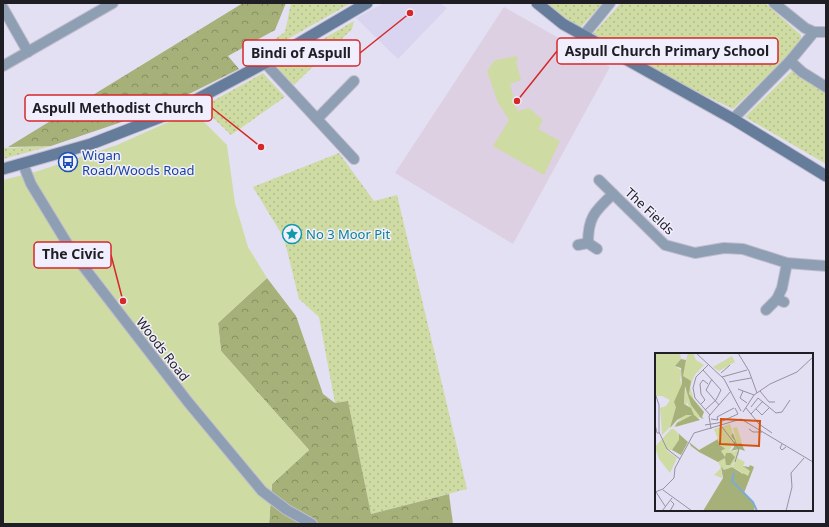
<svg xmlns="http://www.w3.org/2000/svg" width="829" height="527" viewBox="0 0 829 527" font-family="'Noto Sans',sans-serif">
<defs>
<pattern id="grass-dots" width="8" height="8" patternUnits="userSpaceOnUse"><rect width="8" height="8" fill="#cedba3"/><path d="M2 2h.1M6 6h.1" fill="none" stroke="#b1bc8c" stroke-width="1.8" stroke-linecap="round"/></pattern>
<pattern id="forest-crowns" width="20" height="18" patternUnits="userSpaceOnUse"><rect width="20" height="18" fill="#a5b178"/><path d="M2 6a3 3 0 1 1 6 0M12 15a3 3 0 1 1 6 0" fill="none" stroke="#868f62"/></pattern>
</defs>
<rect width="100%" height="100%" fill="#e4e0f3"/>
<!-- built -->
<polygon fill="#d9d4ef" points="384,3 440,3 447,8 398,59 356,18"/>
<!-- education -->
<polygon fill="#ddd0e3" points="504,7 610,67 513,244 395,173"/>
<!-- grass -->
<g fill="url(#grass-dots)">
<polygon points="291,3 351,3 251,60 249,57 285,32"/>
<polygon points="547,3 603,3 579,29"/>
<polygon points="621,3 765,3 801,35 801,44 733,109 623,56 590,37"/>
<polygon points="354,21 352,29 294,85 275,67"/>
<polygon points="793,70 826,91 826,164 745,117"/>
<polygon points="263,73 285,97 231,135 202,107"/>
<polygon points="51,146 3,159 3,148"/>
<polygon points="339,153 374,201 397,195 467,489 371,514 348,401 335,403 319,317 299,299 284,238 253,187"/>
</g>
<!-- forest -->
<g fill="url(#forest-crowns)">
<polygon points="243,3 286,3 275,30 228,56 239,69 157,110 51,146 8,147"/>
<polygon points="267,278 296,316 323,394 335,403 348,401 371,514 449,494 453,524 269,524 272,484 309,450 221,351 218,323"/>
</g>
<!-- park -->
<g fill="#cedba3">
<polygon points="517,56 518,60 516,61 521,80 510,84 517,111 529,108 543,120 538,129 560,141 544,175 493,146 509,120 498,103 487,71 495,60"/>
<polygon points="193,111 227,145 235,203 248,247 267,278 218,323 221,351 309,450 272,484 269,524 3,524 3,180 35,172 117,145"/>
</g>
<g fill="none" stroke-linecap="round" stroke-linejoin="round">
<defs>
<g id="minor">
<polyline points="774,3 805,28 814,32 790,61 802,72 826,87"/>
<polyline points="3,8 28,52"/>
<polyline points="814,32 826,32"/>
<polyline points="583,36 610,3"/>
<polyline points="265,63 354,159"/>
<polyline points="3,66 113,3"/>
<polyline points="317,119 354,81"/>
<polyline points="733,119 790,61"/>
<polyline points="23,164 31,184 73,253 188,402 262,491 287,510 312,524"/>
<polyline points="599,180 665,245 695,253 724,248 743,249 787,263 826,266"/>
<path d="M588,243C588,217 595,211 613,194"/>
<polyline points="578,245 588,243 597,249"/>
<polyline points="777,299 782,288 787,263"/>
<polyline points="766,310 777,299 784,302"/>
</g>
<g id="secondary">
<polyline points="537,3 563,24 733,119 826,176"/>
<polyline points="3,169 91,144 171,113 265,63 367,3"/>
</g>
</defs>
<!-- minor casing -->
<use href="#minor" stroke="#c1bdce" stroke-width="12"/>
<!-- secondary casing -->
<use href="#secondary" stroke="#c1bdce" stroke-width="13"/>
<!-- minor -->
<use href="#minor" stroke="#8e9fb3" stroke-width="10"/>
<!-- secondary -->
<use href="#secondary" stroke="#657d9b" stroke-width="11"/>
</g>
<!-- icons -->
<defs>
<symbol id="bus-ring" viewBox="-11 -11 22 22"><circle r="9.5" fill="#f1eefd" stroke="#1a4fb4" stroke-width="1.5"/><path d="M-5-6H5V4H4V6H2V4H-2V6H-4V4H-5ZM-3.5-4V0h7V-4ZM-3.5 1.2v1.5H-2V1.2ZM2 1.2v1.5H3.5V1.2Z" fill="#1a4fb4"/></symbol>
<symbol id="sight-ring" viewBox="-11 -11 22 22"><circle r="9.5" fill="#f1eefd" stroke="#0f9aa8" stroke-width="1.5"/><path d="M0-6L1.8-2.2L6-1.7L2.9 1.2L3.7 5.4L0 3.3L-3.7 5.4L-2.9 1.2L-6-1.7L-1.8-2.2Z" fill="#0f9aa8"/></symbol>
</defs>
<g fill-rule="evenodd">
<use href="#bus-ring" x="57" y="151" width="22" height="22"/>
<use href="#sight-ring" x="281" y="223" width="22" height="22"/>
</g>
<g text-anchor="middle" stroke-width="3" stroke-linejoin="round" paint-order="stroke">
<!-- transit labels -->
<g font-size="13" fill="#164399" stroke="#f1eefd" text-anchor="start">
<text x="82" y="160">Wigan<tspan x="82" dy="15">Road/Woods Road</tspan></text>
</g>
<!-- street labels -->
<g font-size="13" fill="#201e25" stroke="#f1eefd">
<text transform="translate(650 211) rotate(43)" y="5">The Fields</text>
<text transform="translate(163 349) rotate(52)" y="5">Woods Road</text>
</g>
<!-- culture labels -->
<g font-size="13" fill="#0d838f" stroke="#f1eefd" text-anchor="start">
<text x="306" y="239">No 3 Moor Pit</text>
</g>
</g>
<!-- overview -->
<g transform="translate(655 353)">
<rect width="158" height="158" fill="#e4e0f3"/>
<path d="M0,0H25L26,6L20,13L27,18L25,27L27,31L16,73L7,82L5,55L11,53L15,47L7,43H2L0,39ZM33,0H38L41,7L49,12L43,18L44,20L42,19L39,23L35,34L39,47L49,59L38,48L34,41L35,29L27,23ZM31,33L35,50L46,65L35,63L17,75L35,55L32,49L31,53L29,51ZM82,74L87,90L82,91L78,75ZM16,76H19L24,81L25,87L17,97H11L22,105L15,120L4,106L0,94ZM71,95L78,99L84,96V101L76,114L69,117L66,113L67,125L59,122L66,115L63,109L70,105L66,98Z" fill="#cedba3"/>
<path d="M26,6L31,7L28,23L36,28L34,41L49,59L47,64L49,66L46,65L36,52L30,33L29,51L36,55L39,62L45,67L20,74L22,70L37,62H31L22,67L15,75L21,54L19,49L27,31L26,15L20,13ZM78,80L82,91L86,90L90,98L84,96L76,98L79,94L76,82ZM24,81L33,89L26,102L17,97L24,87ZM63,86L65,92L71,95L66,98L70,104L71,100H76L80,104L75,112H71L70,105L63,109L44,99L36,93L34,89L44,97ZM95,112L99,114L89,140L100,152L99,158H48L68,125L66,113L69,117L77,114L88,121V113L94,114Z" fill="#a5b178"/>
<path d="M77,3L80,9L64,18L58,14ZM75,71L78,80L76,83L80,88L74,98L65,92L59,76ZM82,105L90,109L88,113L95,118L93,123L77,114Z" fill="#cedba3"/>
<path fill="none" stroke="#7dabd6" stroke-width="2" d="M79,120L77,128L98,149L102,158"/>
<path fill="none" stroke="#9692a1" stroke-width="1" d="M41,0L69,26L86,58M83,0L94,18L102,40M53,12L41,24L38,35L40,45L55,62M48,17L66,37L61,47L50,57M66,20L75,12M67,24L92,17M57,26L51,37L64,52M74,29L96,25M83,36L99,42M88,38L85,45L92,50M105,38L114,49H120M0,40L4,52V79M46,51L50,47L46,41L45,31L48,27L53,31M96,54L103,45L121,60M91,55L104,71L117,80M101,56L107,62L114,55M88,59L99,42L115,31L142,19L158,4M121,60L127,59L135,47M96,61L108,48M56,66L63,67L62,64L79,55M0,71L2,80H5M50,72L63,70L83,61L80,55M67,74L84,96L80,109M56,76L54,63L76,38M94,76L98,79H107M4,79L12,96L25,106M127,91L125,95L127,97L131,94M8,137L37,158M0,139L8,136L19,125L20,115L39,80L86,66L158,109M1,139L10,153M7,158L17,145M15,158L19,151L16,148M131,158L137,134L136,120L149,105"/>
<path fill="#d4530e" fill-opacity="0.15" stroke="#d4530e" stroke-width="2" d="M66,66L105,68L104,93L65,91Z"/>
<rect width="158" height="158" fill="none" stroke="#201e25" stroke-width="2"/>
</g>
<!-- callouts -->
<path fill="none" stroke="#d62828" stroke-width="1.5" d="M517 101L557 51M410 13L360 53M261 147L212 108M123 301L111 255"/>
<g fill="#d62828" stroke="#f1eefd" stroke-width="1.5">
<circle cx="517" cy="101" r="4"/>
<circle cx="410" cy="13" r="4"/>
<circle cx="261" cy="147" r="4"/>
<circle cx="123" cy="301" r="4"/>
</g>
<g fill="#f1eefd" stroke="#d62828" stroke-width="1.5">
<rect x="557" y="38" width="221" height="26" rx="4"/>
<rect x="243" y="40" width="117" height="26" rx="4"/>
<rect x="25" y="95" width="187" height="26" rx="4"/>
<rect x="34" y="242" width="77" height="26" rx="4"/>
</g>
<g font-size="14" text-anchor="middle" font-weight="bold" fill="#201e25">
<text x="667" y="56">Aspull Church Primary School</text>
<text x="301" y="58">Bindi of Aspull</text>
<text x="118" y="113">Aspull Methodist Church</text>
<text x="73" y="259">The Civic</text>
</g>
<!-- border -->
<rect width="829" height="527" fill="none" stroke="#201e25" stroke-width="8"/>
</svg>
